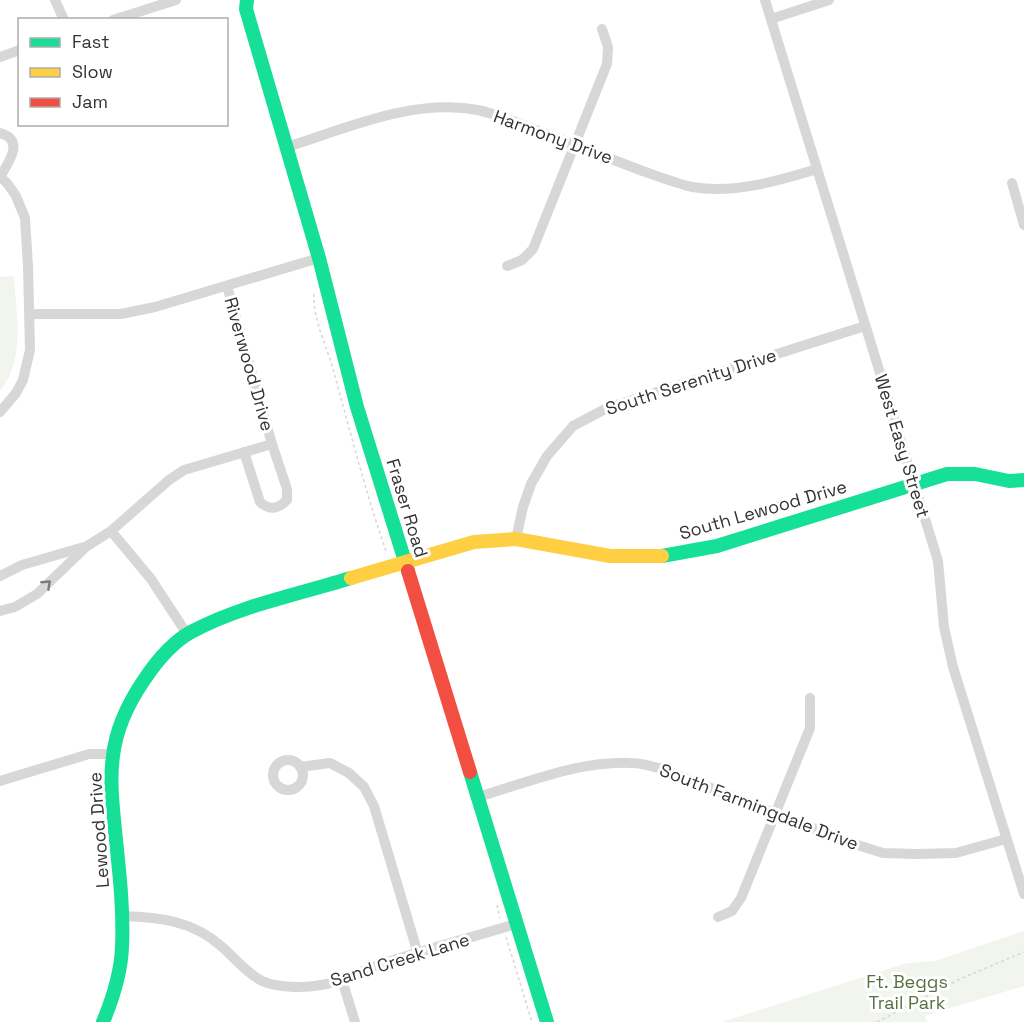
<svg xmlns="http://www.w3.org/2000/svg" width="1024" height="1022" viewBox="0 0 1024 1022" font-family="'Space Grotesk',sans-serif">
<rect width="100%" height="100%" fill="#fff"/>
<!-- green -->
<g fill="#f1f5ed">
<path d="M14,276C16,315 26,359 0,391V277Z"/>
<polygon points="1024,931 1024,986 927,1015 925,1016 927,1022 722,1022 907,963 935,961"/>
</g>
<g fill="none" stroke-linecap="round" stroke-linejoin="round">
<!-- path -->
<g stroke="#d6d6d6" stroke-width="1.5" stroke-dasharray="3 3" stroke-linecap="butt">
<path d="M314,294C313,320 326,344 333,369C350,431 366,494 387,554"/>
<polyline points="497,905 500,918"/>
<polyline points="506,937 532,1022"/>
<polyline points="877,1022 960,979 1024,952"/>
</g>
<!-- street -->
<g stroke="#d7d7d7" stroke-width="10">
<polyline points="55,0 64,20"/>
<polyline points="765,0 938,561 944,627 953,667 1024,894"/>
<polyline points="771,19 829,0"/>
<polyline points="113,20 176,0"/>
<polyline points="0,57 20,50"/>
<path d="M0,133C25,140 9,162 0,177"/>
<path d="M287,147C347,128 413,98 478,110C501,115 524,126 546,134C578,146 609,158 640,170C657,176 675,183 692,187C735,194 777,181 817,169"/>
<polyline points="0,177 7,183 16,196 25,218 28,266 30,350 23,380 16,393 0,412"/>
<polyline points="1012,183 1024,225"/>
<polyline points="507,266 522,260 533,249 607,64 608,47 602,29"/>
<polyline points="30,314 121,314 155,307 319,258"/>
<path d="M244,452L260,502C270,511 278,509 287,500V489L272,444"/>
<polyline points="111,531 151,579 187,634"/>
<polyline points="516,539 523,507 531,484 547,456 573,426 607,408 865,326"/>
<polyline points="0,576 22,565 84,547"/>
<polyline points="0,611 15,607 37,594 87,546 111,531 169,480 184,470 272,444 227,286"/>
<circle cx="288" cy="775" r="15"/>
<polyline points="300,767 330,763 349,773 364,787 374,806 418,954"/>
<polyline points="0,781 89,754 113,754"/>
<path d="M478,797C528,782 578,761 631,763C641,763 652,766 662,769L851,843L883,853L916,854L956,853L1006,839"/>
<path d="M123,916C159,917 193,921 221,946C235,958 245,972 262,981C278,988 303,988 321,985C341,982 358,972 376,966C422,950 470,938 516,924"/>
<polyline points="718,917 732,911 741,898 810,728 810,698"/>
<polyline points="342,980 355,1022"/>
</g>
<!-- fast -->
<g stroke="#16e098" stroke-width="14">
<polyline points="247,0 246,9 319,258 357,407 408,571"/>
<polyline points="662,556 717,546 947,474 975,474 1009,481 1024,480"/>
<polyline points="470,772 547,1022"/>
<path d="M103,1022C113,998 121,974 122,947C124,905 118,862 114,820C112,799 110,777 113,756C116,729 129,702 144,680C156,662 171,643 191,632C239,606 299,594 351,578"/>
</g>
<!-- slow -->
<polyline stroke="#ffcf43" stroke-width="14" points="351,578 474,542 516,539 610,556 662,556"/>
<!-- jam -->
<polyline stroke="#f24e42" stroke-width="14" points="408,571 470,772"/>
</g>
<!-- one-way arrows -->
<defs><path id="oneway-chevron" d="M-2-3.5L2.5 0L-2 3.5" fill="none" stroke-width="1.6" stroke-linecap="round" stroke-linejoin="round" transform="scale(1.5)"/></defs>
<use stroke="#7d7d7d" href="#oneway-chevron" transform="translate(47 584) rotate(-43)"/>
<g text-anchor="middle" stroke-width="6" stroke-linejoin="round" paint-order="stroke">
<!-- street labels -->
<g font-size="18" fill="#333" stroke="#fff">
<text transform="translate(553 137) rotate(20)" y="6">Harmony Drive</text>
<text transform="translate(249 364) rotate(74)" y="6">Riverwood Drive</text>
<text transform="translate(691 382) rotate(-18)" y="6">South Serenity Drive</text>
<text transform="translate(902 446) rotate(73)" y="6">West Easy Street</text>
<text transform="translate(407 508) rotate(73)" y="6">Fraser Road</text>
<text transform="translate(763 510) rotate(-16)" y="6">South Lewood Drive</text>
<text transform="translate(759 807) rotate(21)" y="6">South Farmingdale Drive</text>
<text transform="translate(99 830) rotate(-94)" y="6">Lewood Drive</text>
<text transform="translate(400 960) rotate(-17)" y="6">Sand Creek Lane</text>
</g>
<!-- park labels -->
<g font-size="18" fill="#56703f" stroke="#fff">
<text x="907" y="988">Ft. Beggs<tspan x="907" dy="21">Trail Park</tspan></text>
</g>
</g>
<!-- legend -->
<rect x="18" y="18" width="210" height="108" fill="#ffffff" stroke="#adadad" stroke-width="1.5"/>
<rect x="30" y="38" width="30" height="9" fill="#16e098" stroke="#adadad" stroke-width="1.5"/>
<text x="72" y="48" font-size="18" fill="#333333">Fast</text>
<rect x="30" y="68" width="30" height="9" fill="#ffcf43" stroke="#adadad" stroke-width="1.5"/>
<text x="72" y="78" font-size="18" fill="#333333">Slow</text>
<rect x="30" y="98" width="30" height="9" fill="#f24e42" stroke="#adadad" stroke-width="1.5"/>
<text x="72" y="108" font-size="18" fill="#333333">Jam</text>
</svg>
